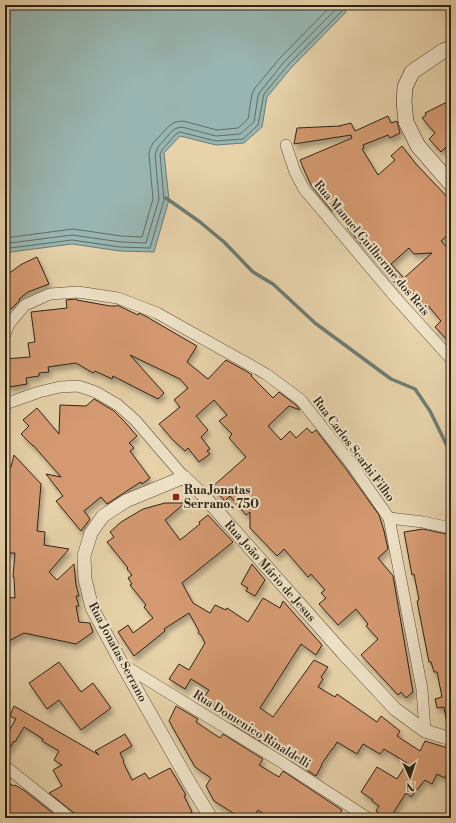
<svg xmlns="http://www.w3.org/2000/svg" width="456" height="823" viewBox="0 0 456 823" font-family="'Libre Bodoni',serif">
<defs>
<filter id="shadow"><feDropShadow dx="2.5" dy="4.5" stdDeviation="2" flood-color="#0004"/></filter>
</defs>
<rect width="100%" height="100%" fill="#e7d2aa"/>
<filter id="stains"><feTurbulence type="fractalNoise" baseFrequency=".005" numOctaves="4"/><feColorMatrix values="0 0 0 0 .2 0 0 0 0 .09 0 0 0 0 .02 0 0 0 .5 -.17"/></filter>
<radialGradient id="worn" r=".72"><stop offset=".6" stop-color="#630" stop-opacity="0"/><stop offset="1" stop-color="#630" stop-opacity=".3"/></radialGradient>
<!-- water -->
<polygon fill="#98b6b1" stroke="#6d7b73" points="5,5 348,5 345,13 291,68 267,97 262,127 244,143 216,145 180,136 164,153 169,200 154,252 120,251 72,244 11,252 5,258"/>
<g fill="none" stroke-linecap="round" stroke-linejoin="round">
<!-- shore -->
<g stroke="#626c64" stroke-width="1">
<polyline points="5,238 73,229 121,236 142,237 153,199 149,154 150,149 153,143 169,126 175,122 183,121 217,130 238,128 248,119 252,94 255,88 280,58 332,5"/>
<polyline points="5,245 10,243 72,235 121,242 146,243 159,199 155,154 158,147 173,130 177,128 182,127 216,136 240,134 254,122 258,96 260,92 284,62 337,8 339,5"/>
<polyline points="5,252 10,248 72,240 120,247 150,248 164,200 160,154 162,150 176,134 180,132 216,141 243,139 258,125 264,94 288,65 342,11 344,5"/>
</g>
<!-- stream -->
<polyline stroke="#6d7b73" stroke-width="3.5" points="166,198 200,222 224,242 253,272 273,284 315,323 391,379 415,389 430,411 451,454"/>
</g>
<!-- building -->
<g fill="#d69a72" stroke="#2c2217" fill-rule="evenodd" filter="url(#shadow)">
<polygon points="451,100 451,142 441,152 429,139 435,133 422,118 426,115 425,113"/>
<path d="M388,116L391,123L397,121L400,133L390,138L388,135L363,145L364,148L362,149L378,175L395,160L391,156L402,146L416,164L451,201V232L441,241L451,252V344L435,327L441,321L426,303L424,305L405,284L401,289L347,228L352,224L337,206L332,211L318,194L311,185L305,172L300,160L352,138L351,135L294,144L297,128L340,126H339L351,123L355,131ZM409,248L414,254L432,253L404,278L391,264Z"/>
<polygon points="37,257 49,284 28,292 19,299 20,300 11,309 5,302 5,276 22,264"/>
<polygon points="77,299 77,300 110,306 116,306 117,305 138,315 139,313 147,317 197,346 187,362 208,379 226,360 246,371 252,375 251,376 273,398 279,392 296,405 300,410 289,406 268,426 281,440 290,431 296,438 307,428 312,433 316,430 346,469 379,515 384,531 388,549 378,558 393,576 413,692 406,698 401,692 398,695 361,655 378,639 366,626 368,624 356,609 338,625 319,604 326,598 321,593 325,590 311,574 308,577 284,549 277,556 250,528 250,512 246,515 230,496 225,501 212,487 246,457 229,438 232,434 219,421 227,415 214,400 196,416 208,430 201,437 210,449 207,451 210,454 199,462 188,448 185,451 173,440 159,424 180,407 174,400 188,388 180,379 130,355 164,393 158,399 113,376 112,379 95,371 93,373 76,363 48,367 49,372 39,373 39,376 26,378 27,384 9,387 5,375 5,373 7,373 5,359 30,357 28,343 35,342 31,312 67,308 66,300"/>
<polygon points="94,399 114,411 125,422 137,436 129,443 134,448 130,451 150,478 142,484 141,482 139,483 107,504 101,497 84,511 90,519 81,531 56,501 63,496 46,474 61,477 33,445 33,446 21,434 29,426 23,420 37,408 59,434 60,405 86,406"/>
<polygon points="14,455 41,484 37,531 45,532 44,545 69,549 49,572 57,580 74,564 76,585 79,596 76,596 79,606 76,606 79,622 90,623 93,632 76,644 24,633 5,643 5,597 15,598 14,577 13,577 15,553 5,553 5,484 9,467 11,467"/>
<polygon points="165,503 185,503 165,520 180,540 200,524 199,522 208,515 233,542 182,583 193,603 210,613 215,605 226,610 227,608 248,622 263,598 280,608 283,601 322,645 316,655 301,644 260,708 273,717 314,660 328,667 321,677 323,679 318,687 335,697 337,694 377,722 381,716 400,731 397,736 420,751 425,741 451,749 451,762 445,778 437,774 432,784 425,780 411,797 406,793 390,818 385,818 376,811 379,806 372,801 373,800 361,792 377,767 397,779 407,763 384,749 380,754 363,744 357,754 337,742 333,749 332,749 321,765 322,765 316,776 290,759 291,758 270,746 270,747 231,723 233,718 203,699 209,690 191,679 185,689 169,679 179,664 189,670 205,643 201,635 198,633 199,631 189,613 164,629 165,631 134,656 118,632 128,625 133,633 153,618 144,607 146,605 130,585 132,584 128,578 132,575 127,569 128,568 107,542 114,537 110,532 121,522 143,509"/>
<polygon points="423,529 451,535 451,719 446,719 444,707 437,708 435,699 442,697 437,672 434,672 431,662 429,662 417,601 419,600 414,574 412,575 404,532"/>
<polygon points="252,564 265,580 255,596 246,591 248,588 241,584"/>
<polygon points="59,662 81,692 93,683 111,708 81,730 59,700 47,709 29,683"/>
<polygon points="14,706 99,755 95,751 125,734 132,746 120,753 124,761 123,762 132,780 145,773 149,779 170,768 186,795 184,796 192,812 181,818 77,818 76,815 74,813 49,793 62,786 53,770 62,765 54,760 59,751 42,741 43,739 24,727 15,742 14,741 5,756 5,737 16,719 10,716"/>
<polygon points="176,706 198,719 196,722 220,738 223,734 263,759 259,765 279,777 283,771 342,810 337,818 270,818 258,810 253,818 241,818 214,801 206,786 211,778 195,767 169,721"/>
<polygon points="5,781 14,786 15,785 25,791 59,818 5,818"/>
</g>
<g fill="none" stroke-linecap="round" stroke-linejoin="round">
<defs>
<g id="minor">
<polyline points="286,145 295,172 304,189 395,297 451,359"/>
<polyline points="5,334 9,324 25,305 50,294 78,292 118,298 157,313 266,374 301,400 352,465 389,518 422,689 425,731"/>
<polyline points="5,404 39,392 60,387 78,386 96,392 118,405 135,420 184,477"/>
<polyline points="389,518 423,522 451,528"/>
<polyline points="122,664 278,760 368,818"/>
<polyline points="5,766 70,818"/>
</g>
<g id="tertiary">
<path id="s1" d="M211,818L189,782L122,664L92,608L85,579L84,556L91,533L103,516L126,501L184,477L202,494L343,653L395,709L425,731L451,739"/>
</g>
<polyline id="secondary" points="451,48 443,51 412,72 405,87 404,102 406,122 418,146 451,184"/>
</defs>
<!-- minor casing -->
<use href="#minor" stroke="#5b4e3c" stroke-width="12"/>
<!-- tertiary casing -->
<use href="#tertiary" stroke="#5b4e3c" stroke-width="14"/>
<!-- secondary casing -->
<use href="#secondary" stroke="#2c2217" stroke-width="16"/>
<!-- minor -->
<use href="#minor" stroke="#efe2c8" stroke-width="11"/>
<!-- tertiary -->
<use href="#tertiary" stroke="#efe2c8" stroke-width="13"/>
<!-- secondary -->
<use href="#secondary" stroke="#efe2c8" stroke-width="15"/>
</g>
<!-- markers -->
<rect fill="#8f2418" stroke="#efe2c8" stroke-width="1.5" x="172" y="493" width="8" height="8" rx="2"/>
<g text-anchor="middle" stroke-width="4" stroke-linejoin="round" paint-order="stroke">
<!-- street labels -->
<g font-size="12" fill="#2c2217" stroke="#efe2c8">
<text transform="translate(372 248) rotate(50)" y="4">Rua Manuel Guilherme dos Reis</text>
<text transform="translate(354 449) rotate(53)" y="4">Rua Carlos Scarbi Filho</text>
<text dy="4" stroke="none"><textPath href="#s1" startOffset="557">Rua João Mário de Jesus</textPath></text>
<text transform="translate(118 652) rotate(62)" y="4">Rua Jonatas Serrano</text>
<text transform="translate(252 729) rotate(32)" y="4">Rua Domenico Rinaldelli</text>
</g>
<!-- poi labels -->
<g font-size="12" font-weight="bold" fill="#2c2217" stroke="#efe2c8" text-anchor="start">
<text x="184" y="494">Rua Jonatas<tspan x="184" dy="14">Serrano, 750</tspan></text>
</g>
</g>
<!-- margin -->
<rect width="456" height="823" fill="none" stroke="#e7d2aa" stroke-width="20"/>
<rect x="6" y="6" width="444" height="811" fill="none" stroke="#2c2217" stroke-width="2"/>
<rect x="10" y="10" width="436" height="803" fill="none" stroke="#2c2217"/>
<!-- north arrow -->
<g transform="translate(410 777) rotate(177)" stroke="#efe2c8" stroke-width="3" paint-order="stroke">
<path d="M0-3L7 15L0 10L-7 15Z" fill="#2c2217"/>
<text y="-6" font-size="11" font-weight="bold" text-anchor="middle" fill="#2c2217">N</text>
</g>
<rect width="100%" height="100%" filter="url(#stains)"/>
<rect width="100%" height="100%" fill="url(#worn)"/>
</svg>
